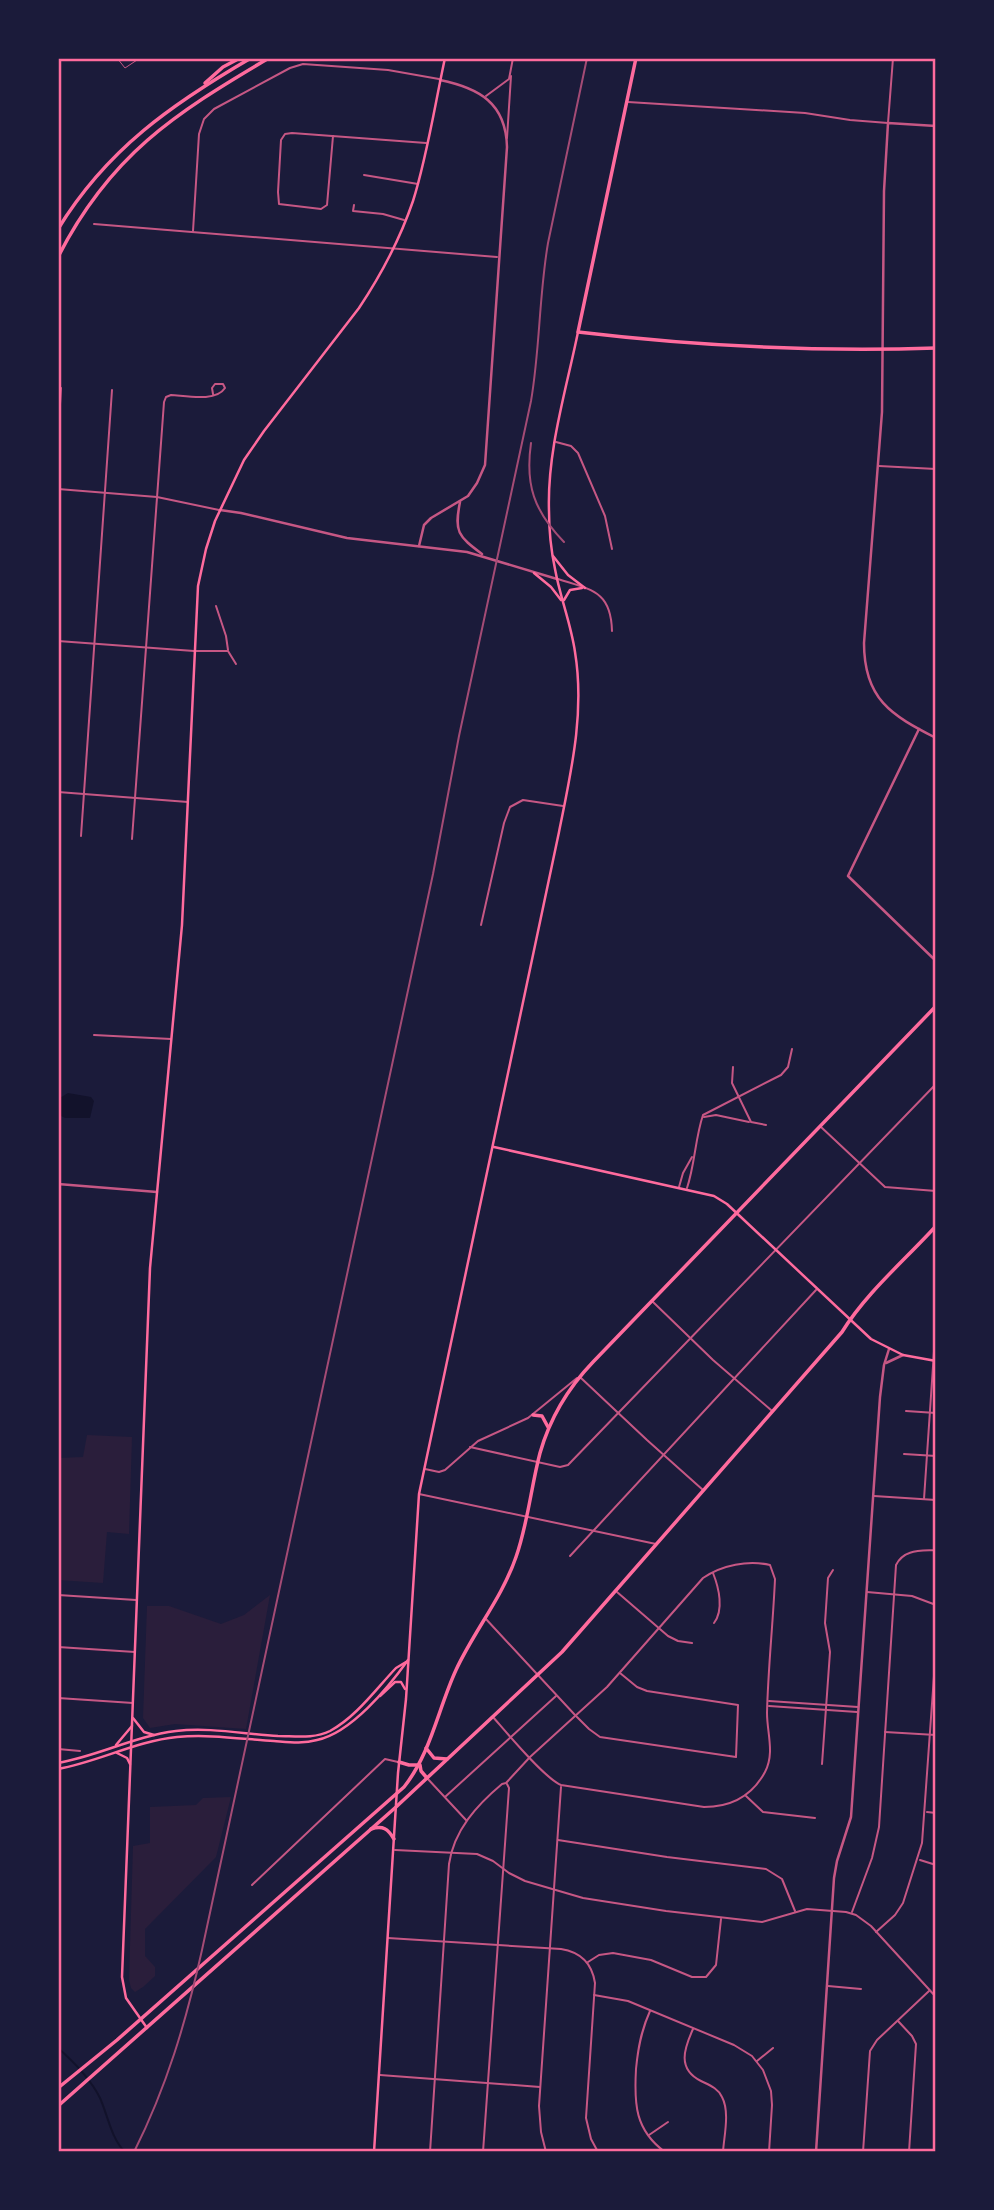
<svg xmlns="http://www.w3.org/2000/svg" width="994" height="2210" viewBox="0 0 994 2210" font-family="Rubik,sans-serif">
<rect width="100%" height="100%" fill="#1b1b3a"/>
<!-- green -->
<g fill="#2a1e3b">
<polygon points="87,1435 132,1437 129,1534 107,1532 103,1583 58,1580 58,1458 83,1457"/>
<polygon points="270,1595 246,1729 175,1724 150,1728 143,1718 147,1606 169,1606 221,1624 244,1615"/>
<polygon points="231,1797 216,1857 145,1929 145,1956 155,1967 155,1976 143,1987 135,1992 131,1988 129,1980 133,1846 150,1843 150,1807 196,1805 203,1798"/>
</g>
<!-- water -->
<polygon fill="#12122b" points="68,1093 91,1097 94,1101 90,1118 65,1118 59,1115 58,1099"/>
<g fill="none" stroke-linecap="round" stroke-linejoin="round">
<!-- stream -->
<path stroke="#12122b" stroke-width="2" d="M58,2048C74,2062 90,2078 100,2098C108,2116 111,2138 125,2152"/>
<!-- service -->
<polyline stroke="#c65784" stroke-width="1" points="117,58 125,68 140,58"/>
<!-- minor -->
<g stroke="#c65784" stroke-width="2">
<polyline points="486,96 509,79 513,58"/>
<polyline points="628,102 805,113 850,120 888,123 893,58"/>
<polyline points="333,136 327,205 321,209 279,204 278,192 281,140 285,134 292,133 426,143"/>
<polyline points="507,138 511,76"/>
<polyline points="364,175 418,184"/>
<polyline points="354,205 353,211 383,214 404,220"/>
<polyline points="94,224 497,257"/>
<polyline points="193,231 199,134 204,119 214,109 290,68 303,64 388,70 439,79"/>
<polyline points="58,437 61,388"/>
<polyline points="556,442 571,446 578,453 605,516 612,549"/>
<polyline points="879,466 936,469"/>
<polyline points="58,489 157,497 219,510"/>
<path d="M558,579C592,590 611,591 612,631"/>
<polyline points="216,606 226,636 228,650"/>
<polyline points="58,641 194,651 228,651 236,664"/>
<polyline points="58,792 188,802"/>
<polyline points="81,836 112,390"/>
<path d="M132,839L164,402L166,397L171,395C187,396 216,402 225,388L223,384H215L212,388L213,394"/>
<polyline points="481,925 504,823 510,807 523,800 563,806"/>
<polyline points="94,1035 171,1039"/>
<polyline points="733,1067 732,1083 751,1122 766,1125"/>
<polyline points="704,1117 716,1115 749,1122"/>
<polyline points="821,1127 885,1187 936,1191"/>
<polyline points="679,1187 683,1173 692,1157"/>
<path d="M687,1188C695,1164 695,1139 703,1115L781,1075L788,1067L792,1049"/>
<polyline points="652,1301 713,1360 771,1410"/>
<polyline points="581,1378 647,1440 703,1490"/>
<polyline points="906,1411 936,1413"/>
<polyline points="470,1447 560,1467 568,1465 936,1084"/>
<polyline points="904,1454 936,1456"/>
<polyline points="425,1469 439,1472 445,1470 478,1441 528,1418 577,1378"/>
<polyline points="419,1494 656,1544"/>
<polyline points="874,1496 936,1500"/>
<polyline points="924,1499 936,1322"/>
<polyline points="570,1556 816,1290"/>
<path d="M713,1573C719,1588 724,1610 714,1623"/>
<polyline points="617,1592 668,1636 678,1641 692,1643"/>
<polyline points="867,1592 912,1596 936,1605"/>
<polyline points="58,1595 136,1600"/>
<polyline points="485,1618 575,1715 589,1729 600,1737 736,1757 738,1705 647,1691 637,1687 620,1673"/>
<polyline points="58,1647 135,1652"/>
<polyline points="58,1698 133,1703"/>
<polyline points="769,1701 858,1707"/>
<polyline points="769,1706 857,1712"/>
<polyline points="885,1732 936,1735"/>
<polyline points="58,1749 80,1751"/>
<polyline points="822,1764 830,1652 825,1623 828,1578 833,1570"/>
<polyline points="427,1778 466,1820"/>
<polyline points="746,1796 763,1812 815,1818"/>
<polyline points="445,1797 556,1696"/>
<polyline points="927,1812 936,1813"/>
<polyline points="558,1840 667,1857 766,1869 782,1879 795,1911"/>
<polyline points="395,1850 477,1854 493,1861 509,1873 525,1881 583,1898 666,1911 762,1922 807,1909 846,1912 856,1915 871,1926 936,1997"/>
<polyline points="920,1860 936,1865"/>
<polyline points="252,1885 385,1759 398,1762"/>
<path d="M852,1912L872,1858L879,1827L896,1565C904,1549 920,1551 936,1550"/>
<polyline points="876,1932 895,1915 903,1903 922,1843 936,1648"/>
<path d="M388,1938L561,1949C580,1952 592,1963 595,1983L586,2118L591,2139L598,2152"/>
<polyline points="588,1962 599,1955 613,1953 651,1960 692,1977 706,1977 716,1965 721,1919"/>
<polyline points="828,1986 861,1989"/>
<polyline points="594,1995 628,2001 734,2045 752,2056 763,2070 771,2091 772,2105 769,2152"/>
<path d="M650,2011C641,2031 638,2048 636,2069C634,2104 635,2130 665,2152"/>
<polyline points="898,2021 912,2036 916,2044 909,2152"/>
<path d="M693,2029C684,2049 677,2069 701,2081C709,2085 718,2088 722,2097C730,2112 724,2136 723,2152"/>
<polyline points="757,2061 773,2048"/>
<polyline points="380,2075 540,2087"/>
<polyline points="649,2135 668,2122"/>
<path d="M430,2152L449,1864C454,1830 477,1805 502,1784L506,1783L530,1757L607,1687L703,1578C722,1565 748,1560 770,1565L775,1579C773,1624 768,1669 767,1713C767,1733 775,1753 765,1772C752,1796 731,1807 704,1807L561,1785C544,1778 507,1733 493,1717"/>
<polyline points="483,2152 509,1788 507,1784"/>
<polyline points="546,2152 541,2132 539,2106 561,1787"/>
<polyline points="863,2152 870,2051 877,2040 929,1991"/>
</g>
<!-- tertiary -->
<g stroke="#c65784" stroke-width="2.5">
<path d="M936,126L888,123L884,191L882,412L864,643C864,699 891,715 936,738"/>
<path d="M460,502C454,532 458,536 482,554"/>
<polyline points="220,510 241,513 347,538 467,552 557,579"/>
<path d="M419,546L424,525L431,518L468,496L477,483L485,465L507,147C506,103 479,88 440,80"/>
<polyline points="919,729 848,876 936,961"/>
<polyline points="58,1184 157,1192"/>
<polyline points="886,1363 903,1355"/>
<polyline points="816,2152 834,1878 837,1861 851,1817 880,1397 884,1365 889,1349"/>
</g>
<!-- secondary -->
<g stroke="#ff6b9d" stroke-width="2.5">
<polyline points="553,556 568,575 585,588"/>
<polyline points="534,573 551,587 561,600"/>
<polyline points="564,600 570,590 582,588"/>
<polyline points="494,1147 714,1196 727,1204 871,1339 903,1355 936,1361"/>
<polyline points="380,1696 395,1682 401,1682 405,1689"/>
<polyline points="133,1718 144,1732 154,1735"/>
<polyline points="116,1745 132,1726"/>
<polyline points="117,1753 127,1758 130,1764"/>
<path d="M58,1763C98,1756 135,1736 176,1731C209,1727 244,1734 278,1736C295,1736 314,1739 330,1731C356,1717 376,1689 396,1668L406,1662"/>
<path d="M58,1769C98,1762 136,1741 177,1737C209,1734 242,1739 274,1741C288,1742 303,1744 317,1740C351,1733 388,1688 408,1660"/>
<path d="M147,2028L126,1998L122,1977L150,1268L182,925L198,586L206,549L215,521L244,460L264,431L359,308C381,275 400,239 413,201C427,157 435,104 445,58"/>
<path d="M374,2152L398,1773L406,1699L419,1494L559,832C571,772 585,713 575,652C571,624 560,597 555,569C551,550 549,531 549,511C547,451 566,391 578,332"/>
</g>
<!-- primary -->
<g stroke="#ff6b9d" stroke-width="3.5">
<path d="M636,58L578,332C696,346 817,352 936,348"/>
<polyline points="533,1415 542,1416 548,1427"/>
<polyline points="426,1748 434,1758 447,1759"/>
<polyline points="399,1762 409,1765 420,1765 421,1771 427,1778"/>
<path d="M371,1829C383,1825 388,1829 394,1839"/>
<path d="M58,2088L117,2040L404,1787C431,1753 438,1709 456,1670C474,1631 502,1598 516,1557C528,1523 531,1487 540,1453C550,1418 568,1388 593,1362L936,1006"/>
<path d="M58,2106L396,1807L562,1652L842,1332C866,1293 905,1260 936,1226"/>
</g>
<!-- motorway -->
<g stroke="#ff6b9d" stroke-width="3.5">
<polyline points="205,83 223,67 240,58"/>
<path d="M58,229C107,149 172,104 251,58"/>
<path d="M58,257C110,155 174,114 269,58"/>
</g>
<!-- rail -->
<g stroke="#a44b75" stroke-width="2">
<path d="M531,443C525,485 534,511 564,542"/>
<path d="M134,2152C167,2086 186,2022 202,1950L433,874L459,736L531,401C540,349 539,295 548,243L587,58"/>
</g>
</g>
<!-- border -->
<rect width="994" height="2210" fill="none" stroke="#1b1b3a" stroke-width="119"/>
<rect x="60" y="60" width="874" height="2090" fill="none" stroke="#ff6b9d" stroke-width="2.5"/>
</svg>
